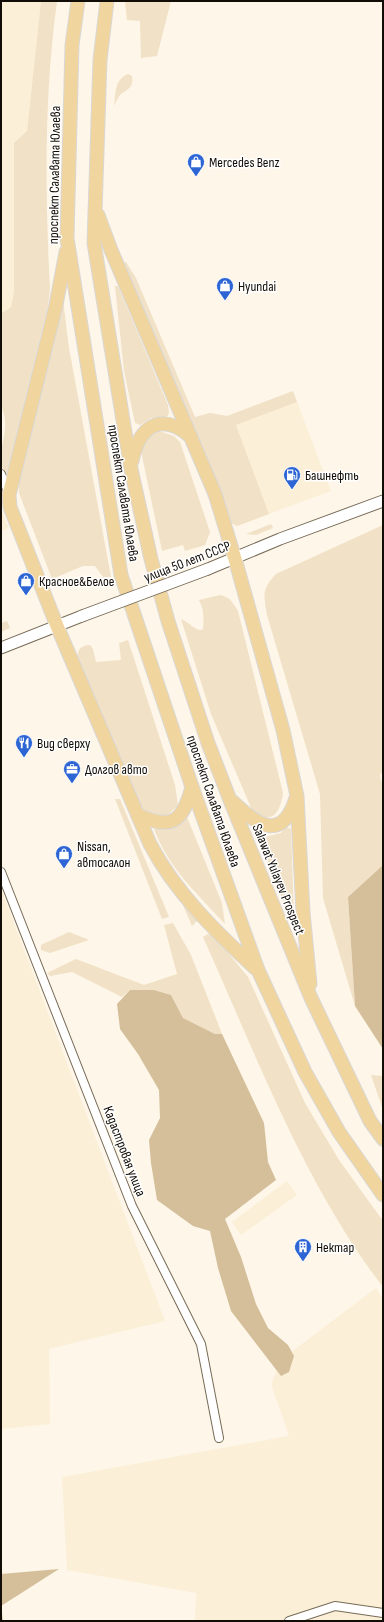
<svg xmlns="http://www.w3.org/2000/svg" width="384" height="1622" viewBox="0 0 384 1622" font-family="'Sofia Sans Condensed',sans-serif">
<rect width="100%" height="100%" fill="#fef6e8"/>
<!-- built -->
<g fill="#fcefd7">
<polygon points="1,1 41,1 27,131 14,143 14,292 11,307 1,314"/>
<polygon points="297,402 331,491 269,514 236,425"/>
<polygon points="1,509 9,528 1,531"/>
<polygon points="1,889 165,1321 49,1349 50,1424 1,1429"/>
<polygon points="287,1181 297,1195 241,1235 232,1222"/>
<polygon points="376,1288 383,1300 383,1621 195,1621 196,1593 67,1570 62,1477 289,1436 271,1384 282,1359"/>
</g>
<!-- green -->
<g fill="#f1e1c6">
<path d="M41,1H57C44,97 45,193 50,289L48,306L6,477C4,472 2,467 1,462C0,440 11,429 1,405V314L11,307L14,292V143L27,131Z"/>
<polygon points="125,1 171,1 157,56 141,58 140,21 127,20"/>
<path d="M128,74L132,76C134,86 129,89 121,94C118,97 116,102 114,106C116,93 114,80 128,74Z"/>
<polygon points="126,262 136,278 195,417 210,413 227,416 293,391 297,402 236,425 269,514 237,526 231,523 120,264"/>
<polygon points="115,286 118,286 168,405 169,412 168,416 162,418 151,418 140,425 135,423 124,371"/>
<polygon points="63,300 69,348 111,577 103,577 95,566 83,566 52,579 19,493 18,476"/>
<path d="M159,431L174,436L180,442L210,532L205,545L185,551L183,545L162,551L141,451C144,441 149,434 159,431Z"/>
<polygon points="271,524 273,528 256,535 246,534"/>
<path d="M383,525V771L380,775L381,781L383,783V865L348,897L355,1006L323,898L320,794L267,615C264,595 261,590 276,574Z"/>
<path d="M220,595C230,597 233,603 238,611L283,793C280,814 271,826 252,810L211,714L181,619C189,622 194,630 201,630L203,629C204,619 204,609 199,600Z"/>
<polygon points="7,621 10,628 1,632 1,623"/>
<path d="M128,640L175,785L178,805L168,815L157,818L140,810L77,662C77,652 79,645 90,645L93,649L96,662L121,660L119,643Z"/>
<polygon points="115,799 120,799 169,917 162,919"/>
<path d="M187,817L222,903L225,924C197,893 169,869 154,829L170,828L180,823Z"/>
<polygon points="286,827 291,829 294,915 289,916 261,844 265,837 281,833"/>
<polygon points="182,903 198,920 192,926"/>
<polygon points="173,923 191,955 222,1034 215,1034 183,1018 171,995 154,990 130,990 122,997 72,972 50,976 47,973 76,959 144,985 177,974 164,925"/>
<polygon points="69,932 89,940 50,953 41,950 41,945"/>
<path d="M208,934L216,938L248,977L305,1103L339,1160L383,1221V1287C304,1184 256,1055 203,937Z"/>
<polygon points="371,1075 383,1076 383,1110"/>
</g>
<!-- forest -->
<g fill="#d4bf9a">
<polygon points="383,865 383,1049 355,1006 348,897"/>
<polygon points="130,990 154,990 171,995 183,1018 215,1034 222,1034 264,1123 268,1162 276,1180 225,1219 241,1257 256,1304 268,1328 288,1345 294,1356 289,1372 281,1376 231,1311 218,1268 210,1231 193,1226 157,1200 151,1163 149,1140 160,1118 159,1090 138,1054 120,1029 117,1004"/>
<polygon points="59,1569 1,1606 3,1621 1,1621 1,1574"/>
</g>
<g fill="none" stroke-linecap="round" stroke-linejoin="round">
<defs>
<g id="minor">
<polyline points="1,474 9,494"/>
<polyline points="1,872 132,1206 201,1344 219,1438"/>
<polyline points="289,1621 335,1606 383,1613"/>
</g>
<g id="secondary">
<polyline points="208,569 280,539 383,501"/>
<polyline points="1,648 82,616"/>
</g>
<g id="primary">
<polyline points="78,1 72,45 67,238 121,575 192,787 258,970 305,1072 339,1132 383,1195"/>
<polyline points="107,1 100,60 94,243 131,469 151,559 168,621 208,743 230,800 311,998 370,1121 383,1139"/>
<polyline points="98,215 111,250 215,494 235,559 283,730 297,796 303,912 310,984"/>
<path d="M66,252L56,305L9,495L10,507L57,626L150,844C175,892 215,931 255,968"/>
<path d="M132,461C139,427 160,411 190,436"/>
<path d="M233,802C257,825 282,843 296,798"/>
<path d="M138,815C172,831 183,821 192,787"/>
</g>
</defs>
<!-- minor casing -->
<use href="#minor" stroke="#776b57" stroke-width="10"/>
<!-- secondary casing -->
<use href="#secondary" stroke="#776b57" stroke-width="13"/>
<!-- primary casing -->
<use href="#primary" stroke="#d9d8d7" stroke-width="15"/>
<!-- minor -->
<use href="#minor" stroke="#fff" stroke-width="8"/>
<!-- secondary -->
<use href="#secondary" stroke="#fff" stroke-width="11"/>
<!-- primary -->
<use href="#primary" stroke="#f1d59f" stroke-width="13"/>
<defs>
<polyline id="secondary-bridge" points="82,616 208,569"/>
</defs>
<!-- secondary-bridge casing -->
<use href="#secondary-bridge" stroke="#776b57" stroke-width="13" stroke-linecap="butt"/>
<!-- secondary-bridge -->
<use href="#secondary-bridge" stroke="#fff" stroke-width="11"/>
</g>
<!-- icons -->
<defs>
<symbol id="shop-pin" viewBox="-11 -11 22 30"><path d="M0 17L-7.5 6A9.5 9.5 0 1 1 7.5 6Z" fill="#2d66d4" stroke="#fff"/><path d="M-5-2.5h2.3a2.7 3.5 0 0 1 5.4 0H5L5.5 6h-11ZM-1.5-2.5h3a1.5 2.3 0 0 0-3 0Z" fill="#fff"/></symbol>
<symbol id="fuel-pin" viewBox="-11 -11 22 30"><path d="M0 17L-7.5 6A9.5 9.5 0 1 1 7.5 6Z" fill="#2d66d4" stroke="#fff"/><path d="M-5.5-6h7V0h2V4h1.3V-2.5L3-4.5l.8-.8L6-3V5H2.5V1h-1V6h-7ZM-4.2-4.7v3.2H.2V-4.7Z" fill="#fff"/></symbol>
<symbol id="restaurant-pin" viewBox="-11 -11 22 30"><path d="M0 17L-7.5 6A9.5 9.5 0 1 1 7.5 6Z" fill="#2d66d4" stroke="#fff"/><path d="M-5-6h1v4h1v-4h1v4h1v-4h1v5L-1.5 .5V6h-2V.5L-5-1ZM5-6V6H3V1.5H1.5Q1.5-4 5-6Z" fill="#fff"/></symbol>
<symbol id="office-pin" viewBox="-11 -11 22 30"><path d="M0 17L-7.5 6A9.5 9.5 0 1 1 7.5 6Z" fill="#2d66d4" stroke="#fff"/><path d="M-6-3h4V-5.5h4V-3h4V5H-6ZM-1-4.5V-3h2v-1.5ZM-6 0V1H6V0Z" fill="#fff"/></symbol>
<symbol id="building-pin" viewBox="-11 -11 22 30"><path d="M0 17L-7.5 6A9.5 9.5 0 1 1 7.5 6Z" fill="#2d66d4" stroke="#fff"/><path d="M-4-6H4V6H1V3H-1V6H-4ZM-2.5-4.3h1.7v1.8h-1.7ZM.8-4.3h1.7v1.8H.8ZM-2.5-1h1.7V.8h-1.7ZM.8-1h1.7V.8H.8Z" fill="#fff"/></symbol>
</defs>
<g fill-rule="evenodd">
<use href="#shop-pin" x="186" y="152" width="20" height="27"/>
<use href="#shop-pin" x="215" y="276" width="20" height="27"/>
<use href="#fuel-pin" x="282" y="465" width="20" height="27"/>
<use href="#shop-pin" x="16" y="571" width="20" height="27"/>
<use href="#restaurant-pin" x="14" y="733" width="20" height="27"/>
<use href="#office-pin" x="62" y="759" width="20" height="27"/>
<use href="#shop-pin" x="54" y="844" width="20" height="27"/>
<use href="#building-pin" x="293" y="1237" width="20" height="27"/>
</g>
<g text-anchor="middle" stroke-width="3" stroke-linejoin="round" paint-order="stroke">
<!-- poi labels -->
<g font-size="14" fill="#110c05" stroke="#fff" text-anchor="start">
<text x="209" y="167">Mercedes Benz</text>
<text x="238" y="291">Hyundai</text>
<text x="305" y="480">Башнефть</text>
<text x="39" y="586">Красное&amp;Белое</text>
<text x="37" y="748">Вид сверху</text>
<text x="85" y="774">Долгов авто</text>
<text x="77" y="851">Nissan,<tspan x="77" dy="16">автосалон</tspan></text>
<text x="316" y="1252">Нектар</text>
</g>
<!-- street labels -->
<g font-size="14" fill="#110c05" stroke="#fff">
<text transform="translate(54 175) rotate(-89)" y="5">проспект Салавата Юлаева</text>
<text transform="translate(124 493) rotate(81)" y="5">проспект Салавата Юлаева</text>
<text transform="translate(187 561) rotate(-21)" y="5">улица 50 лет СССР</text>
<text transform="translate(214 801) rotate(71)" y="5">проспект Салавата Юлаева</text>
<text transform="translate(279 879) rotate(68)" y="5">Salawat Yulayev Prospect</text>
<text transform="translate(125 1151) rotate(69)" y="5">Кадастровая улица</text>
</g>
</g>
<!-- border -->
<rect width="384" height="1622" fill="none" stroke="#110c05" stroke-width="4"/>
</svg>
